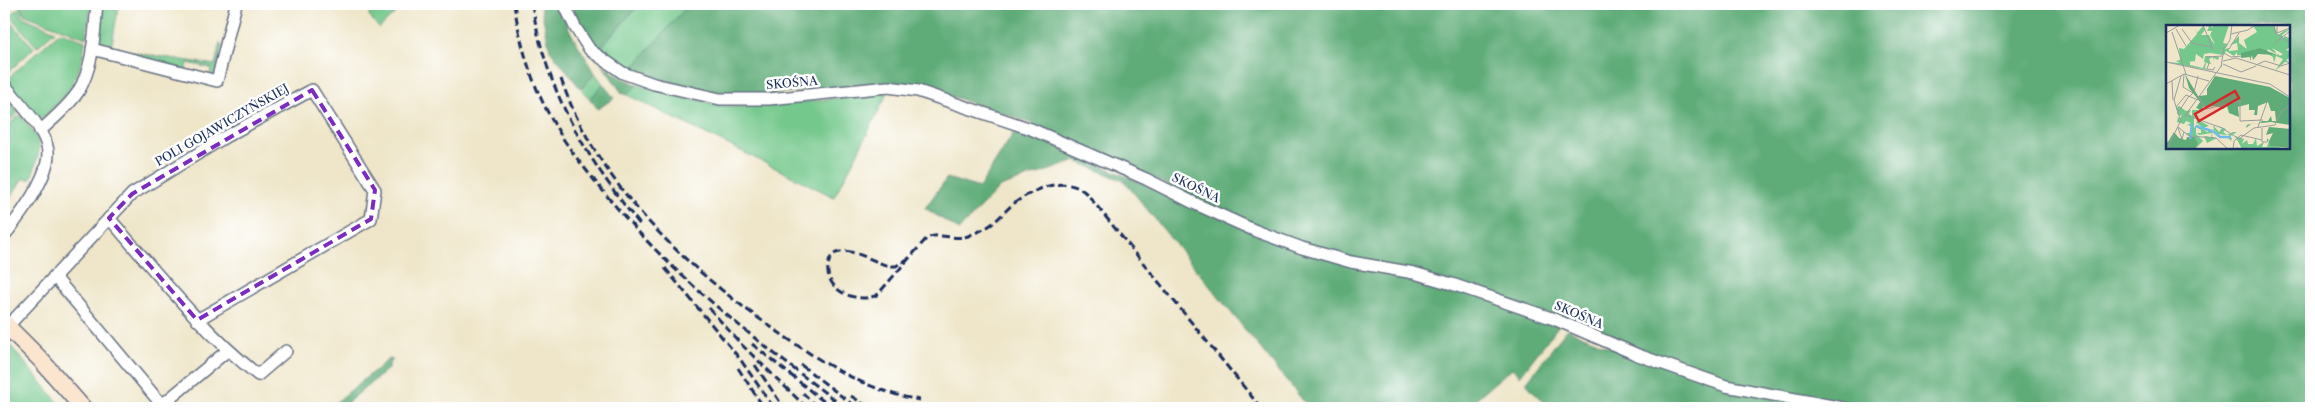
<svg xmlns="http://www.w3.org/2000/svg" width="2315" height="412" viewBox="0 0 2315 412" font-family="'Libre Caslon Text',serif">
<rect width="100%" height="100%" fill="#fff"/>
<filter id="ink" filterUnits="userSpaceOnUse"><feTurbulence type="fractalNoise" baseFrequency=".02" numOctaves="2"/><feDisplacementMap in="SourceGraphic" scale="10" xChannelSelector="R" yChannelSelector="G"/><feConvolveMatrix kernelMatrix="1 2 1 2 8 2 1 2 1" color-interpolation-filters="sRGB"/></filter>
<filter id="wash" filterUnits="userSpaceOnUse"><feTurbulence type="fractalNoise" baseFrequency=".0096" numOctaves="4" result="noise"/><feDisplacementMap in="SourceGraphic" scale="20" xChannelSelector="R" yChannelSelector="G"/><feGaussianBlur stdDeviation="1.12" result="paint"/><feColorMatrix in="noise" values="0 0 0 0 0 0 0 0 0 0 0 0 0 0 0 0 0 1.4 0 .05"/><feComposite in="paint" operator="in"/></filter>
<g filter="url(#wash)">
<rect width="100%" height="100%" fill="#efe6c9"/>
<!-- green -->
<g fill="#74c88c" stroke="#487c75">
<polygon points="23,4 21,16 55,31 37,47 10,16"/>
<polygon points="25,4 91,4 86,38 23,14"/>
<polygon points="101,4 119,4 111,49 215,65 220,43 222,47 216,73 213,76 210,76 211,68 188,63 186,70 103,48 98,43"/>
<polygon points="640,4 689,4 631,70 613,59 600,48"/>
<polygon points="374,8 400,9 379,28 369,16 370,11"/>
<polygon points="7,18 34,48 4,76 4,24"/>
<path d="M60,32L85,41C80,81 67,97 37,122L6,80Z"/>
<polygon points="595,73 603,84 590,99 581,89"/>
<polygon points="637,85 722,106 771,106 888,92 853,162 834,197 627,95"/>
<polygon points="4,93 18,113 4,125"/>
<path d="M20,115C43,145 43,142 31,179H22L4,209V131L6,133L8,131L6,127Z"/>
<polygon points="4,339 9,344 63,408 4,408"/>
</g>
<!-- forest -->
<g fill="#5fac78" stroke="#3d6e6b" fill-rule="evenodd">
<polygon points="540,4 557,4 572,35 595,73 581,89 550,50"/>
<polygon points="571,4 639,4 600,48 579,22"/>
<path d="M689,4H2311V408H1870L1728,383L1610,338L1354,258L1303,244L1255,227L1094,150L1020,119L911,83L885,82L770,94L720,92L692,88L631,70ZM2168,26H2289V148H2168Z"/>
<polygon points="602,64 617,75 637,85 627,95 622,93"/>
<polygon points="603,84 614,98 598,109 590,99"/>
<polygon points="1016,129 1144,184 1196,209 1413,277 1458,288 1559,325 1520,376 1512,368 1465,408 1309,408 1124,181 1076,161 1000,187 959,230 925,208 947,178 979,188"/>
<polygon points="1567,329 1607,346 1823,408 1548,408 1526,383"/>
<polygon points="389,359 393,360 389,363 389,368 341,408 329,408"/>
</g>
</g>
<g filter="url(#ink)">
<g fill="none" stroke-linecap="round" stroke-linejoin="round">
<defs>
<g id="street">
<polyline points="564,4 575,27 590,50 623,73 654,84 720,99 769,99 888,87 918,91 1031,129 1146,179 1198,205 1256,231 1302,248 1351,262 1414,273 1452,284 1554,319 1638,355 1726,386 1843,408"/>
<polyline points="92,49 217,81 236,4"/>
<path d="M4,84C18,102 45,127 48,151C50,177 19,217 4,236"/>
<path d="M40,131C53,119 68,107 78,92C94,66 94,33 97,4"/>
<path d="M109,218C157,273 201,330 258,375L286,351"/>
<polyline points="54,276 162,405 227,351"/>
<polyline points="7,327 132,194 225,137 312,90 375,190 371,219 197,320"/>
</g>
<polyline id="secondary" points="4,323 40,359 83,408"/>
</defs>
<!-- street casing -->
<use href="#street" stroke="#656f83" stroke-width="14"/>
<!-- secondary casing -->
<use href="#secondary" stroke="#656f83" stroke-width="19"/>
<!-- street -->
<use href="#street" stroke="#fff" stroke-width="11"/>
<!-- secondary -->
<use href="#secondary" stroke="#fbe5cf" stroke-width="16"/>
<!-- rail -->
<g stroke="#1b2f5e" stroke-width="3" stroke-dasharray="8 4" stroke-linecap="butt">
<path d="M514,4C520,43 531,83 551,118C564,143 581,164 599,186C669,275 756,340 845,408"/>
<path d="M532,4C546,92 587,160 642,227"/>
<path d="M561,79C598,187 689,271 781,334C824,364 867,391 920,400"/>
<path d="M909,258L896,266H891C872,263 851,244 832,255C815,285 853,306 877,295L927,238C941,232 954,241 968,236C975,233 983,230 989,226C998,220 1004,212 1012,205C1033,189 1067,173 1088,195L1261,408"/>
<polyline points="665,268 740,359 774,408"/>
<polyline points="709,308 741,344 807,408"/>
<polyline points="752,344 832,408"/>
<polyline points="755,365 784,408"/>
<polyline points="801,365 857,408"/>
<polyline points="738,368 764,408"/>
<polyline points="803,393 818,408"/>
<polyline points="851,396 870,408"/>
</g>
</g>
</g>
<!-- marked area -->
<path fill="none" stroke="#7b2cbf" stroke-width="4" stroke-dasharray="10 6" stroke-linejoin="round" d="M312,90L375,190L371,219L197,320L109,218L132,194Z"/>
<g text-anchor="middle" stroke-width="5" stroke-linejoin="round" paint-order="stroke">
<!-- street labels -->
<g font-size="12" fill="#1b2f5e" stroke="#fff">
<text transform="translate(792 83) rotate(-5)" y="4">SKOŚNA</text>
<text transform="translate(222 125) rotate(-30)" y="4">POLI GOJAWICZYŃSKIEJ</text>
<text transform="translate(1196 188) rotate(26)" y="4">SKOŚNA</text>
<text transform="translate(1579 315) rotate(23)" y="4">SKOŚNA</text>
</g>
</g>
<!-- overview -->
<g transform="translate(2166 25)">
<rect width="124" height="124" fill="#efe6c9"/>
<path d="M39,0H45L46,3L48,0H63L57,18L62,19L59,24L63,23V26L72,25L71,18L64,20L73,11V18L81,24L78,15L91,7L88,2L86,3H85V0L86,3L89,0H108L112,10L118,6L124,4L116,10L118,14V11L124,13V22L120,25L124,26V33L120,35L124,38L119,37L109,46L117,34L110,31L108,38L107,32L100,28L111,30L112,29L114,31L117,29L106,23L109,26L110,29L102,24L101,27L90,24L75,30H71V27L68,31L60,26L58,30L44,28L38,29L37,34L30,29L29,36H22L29,37H24V40L37,43L39,38H41L38,37L39,31L53,32L52,35L48,33V36L47,32L43,34L45,39L40,38L39,43L42,45L0,37L14,38L10,36L14,35L13,23L18,24L31,9L29,2L31,8L37,1L39,5L35,10H43L46,16L49,19L44,10L46,6H41L43,2ZM36,80V85L31,87V94L43,101L37,103L31,98L30,100L31,95L28,92V104L29,101L32,100L41,107L48,104L47,100L53,107L56,103L53,101L60,104L57,107L61,110L67,107H71L63,112L66,113L65,116L61,112L64,110H61L52,109L47,104L46,112L50,113H51L41,118L38,111L45,112L46,108L33,110L31,108H35V105L30,102V109L37,116L29,124L28,112L22,110L19,108H24L25,101L21,100L25,98L20,96L18,99L0,94L11,97L12,92L14,94L16,89L14,91H13L10,83L13,81L20,86L25,85L23,89L26,91V85H33L32,82L36,85ZM69,111L78,114L76,119L81,115L82,119H87L90,113L91,121L98,117L96,122H101L103,116L107,120L106,115L108,121L120,124H85L80,121L84,124H76Z" fill="#74c88c"/>
<path d="M94,23L111,30L92,29L87,35L86,30L84,36V32L75,33V28ZM19,49L32,71L41,70V64L49,51L104,62L124,73V100L105,97L85,99L80,103L81,100L84,99L94,98L96,96H102L105,91L106,96H110L109,86H105L102,77L92,81L91,90H88L89,85H83V79L72,82L73,92L63,88L61,81L57,84L50,81L37,82L36,85L30,83L34,77L23,63ZM103,102L124,104V123L104,121L103,116H101V113L103,116L107,108L100,110ZM8,107L13,113L20,115L21,112H28L32,118L29,124H0V116L2,117Z" fill="#5fac78"/>
<path fill="none" stroke="#71bae9" stroke-width="2.5" d="M30,101L46,106M47,106L54,112H65M24,114L26,99"/>
<path fill="none" stroke="#9a9d9e" stroke-width="1" d="M37,0L47,25M108,0L109,8L124,18M111,0V8L124,3M10,4L20,21M16,4L26,18L45,22M6,7L20,49M0,8L14,0M65,9L82,5L89,0M109,18L124,6M59,23L64,15L66,0M63,24L73,8M58,28L65,32L76,31M40,32L56,31M57,36L70,33L124,50M0,37L104,59L124,72M43,38L41,44L47,45L49,42M57,39L75,47L90,41M90,40L99,36L115,41L124,38M55,42L58,22M18,49L17,62L27,68L23,72M6,56L7,75M0,59L18,49L43,56M28,67L32,51M32,71L40,84L74,76V96L97,95M10,82L20,70L32,75M11,89L23,71M20,90L56,103L73,114L88,103L109,100L115,87L124,81M18,92L56,40M14,94L8,75L15,51M12,102L23,111L50,113L62,124M92,102L101,77M12,103L16,114L18,107M96,103V117H102M72,123L67,124L68,116L75,110L96,115M1,124L16,93"/>
<path fill="#d62828" fill-opacity="0.15" stroke="#d62828" stroke-width="2.5" d="M69,66L73,73L33,96L29,89Z"/>
<rect width="124" height="124" fill="none" stroke="#1b2f5e" stroke-width="2.5"/>
</g>
<!-- margin -->
<rect width="2315" height="412" fill="none" stroke="#fff" stroke-width="20"/>
</svg>
